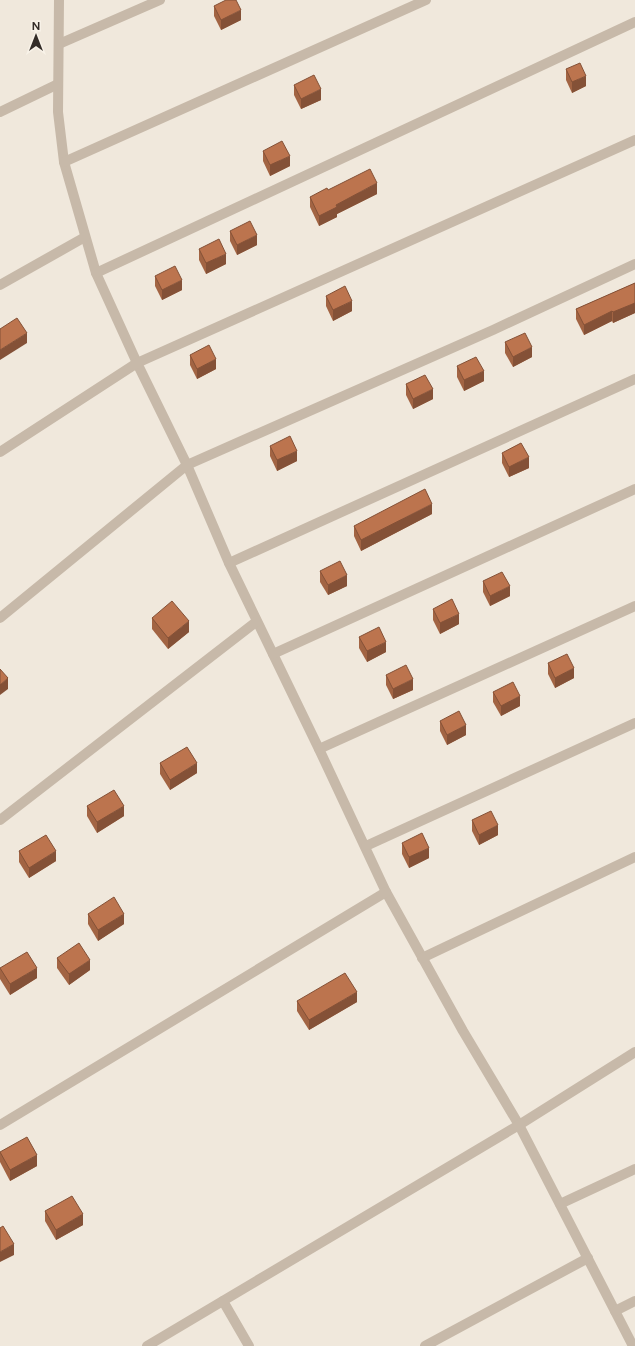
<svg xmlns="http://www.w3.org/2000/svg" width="635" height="1346" viewBox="0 0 635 1346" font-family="Figtree,sans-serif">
<rect width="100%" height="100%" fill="#f0e8dc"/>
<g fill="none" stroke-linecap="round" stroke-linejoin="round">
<!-- minor -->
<g stroke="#c7b9a9" stroke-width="10">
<polyline points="59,0 58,112 64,162 96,273 137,363 187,465 229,563 319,749 386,892 463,1031 519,1125 633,1346"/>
<polyline points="59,44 160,0"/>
<polyline points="0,112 58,84"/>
<polyline points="64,162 426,0"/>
<polyline points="96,273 635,22"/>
<polyline points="0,285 85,237"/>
<polyline points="0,452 137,363 635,140"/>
<polyline points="229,563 635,379"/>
<polyline points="0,618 187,465 493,330 635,264"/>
<polyline points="273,654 635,489"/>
<polyline points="319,749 635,606"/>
<polyline points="0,820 256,622"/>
<polyline points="366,846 635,723"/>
<polyline points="422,958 635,857"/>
<polyline points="0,1125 386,892"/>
<polyline points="560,1204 635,1169"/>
<polyline points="223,1301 249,1346"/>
<polyline points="615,1311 635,1301"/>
<polyline points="147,1346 519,1125 635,1052"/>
<polyline points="425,1346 588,1258"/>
</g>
</g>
<!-- wall -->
<g fill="#a26443">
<polygon points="214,6 241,20 221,30 214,16"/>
<polygon points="566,69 586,86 572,93 566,80"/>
<polygon points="294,85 321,100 301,109 294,95"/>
<polygon points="263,151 290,166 270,176 263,161"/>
<polygon points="328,190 377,194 337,214 337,217 319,226 310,207 310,197"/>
<polygon points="230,231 257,245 237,255 230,241"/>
<polygon points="199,249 226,264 206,274 199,260"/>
<polygon points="155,276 182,290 162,300 155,286"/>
<polygon points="635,283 635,313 613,323 612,321 584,335 576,319 576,309"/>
<polygon points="326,296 352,311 333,321 326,306"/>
<polygon points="505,342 532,357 513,367 505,353"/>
<polygon points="190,355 216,369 197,379 190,365"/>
<polygon points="457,366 484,381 464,391 457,377"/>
<polygon points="406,384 433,399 413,409 406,395"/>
<polygon points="270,446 297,461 277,471 270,456"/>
<polygon points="502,453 529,468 509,477 502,463"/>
<polygon points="432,514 361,551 354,536 354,526"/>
<polygon points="320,571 347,586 328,595 320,582"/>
<polygon points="483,581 510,596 490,606 483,592"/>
<polygon points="433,609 459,624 440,634 433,620"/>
<polygon points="152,618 189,632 168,649 152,629"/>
<polygon points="359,637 386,652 367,662 359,648"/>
<polygon points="548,663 574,678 555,688 548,674"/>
<polygon points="386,675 413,690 393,699 386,685"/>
<polygon points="493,692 520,706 501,716 493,702"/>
<polygon points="440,721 466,735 447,745 440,731"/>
<polygon points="160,763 197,773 170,790 160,774"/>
<polygon points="87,806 124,816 97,833 87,816"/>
<polygon points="472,820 498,835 479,845 472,831"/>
<polygon points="402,843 429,858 409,868 402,854"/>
<polygon points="19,851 56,861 29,878 19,862"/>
<polygon points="88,914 124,924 98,941 88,924"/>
<polygon points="57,958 90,970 69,985 57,968"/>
<polygon points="0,968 37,978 10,995 0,979"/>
<polygon points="297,1001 357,1002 309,1030 297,1011"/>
<polygon points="0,1152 37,1166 10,1181 0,1162"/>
<polygon points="45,1211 83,1225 56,1240 45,1221"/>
</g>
<!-- shaded-wall -->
<g fill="#845137">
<polygon points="241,10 241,20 221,30 221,20"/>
<polygon points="586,76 586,86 572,93 572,82"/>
<polygon points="321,89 321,100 301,109 301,99"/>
<polygon points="290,156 290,166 270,176 270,165"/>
<polygon points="377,183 377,194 337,214 337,217 319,226 319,216 336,205"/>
<polygon points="257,235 257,245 237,255 237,245"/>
<polygon points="226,254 226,264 206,274 206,263"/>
<polygon points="182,280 182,290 162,300 162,290"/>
<polygon points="352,301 352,311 333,321 333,310"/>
<polygon points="635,303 635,313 613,323 613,312"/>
<polygon points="612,311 612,321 584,335 584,325"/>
<polygon points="27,333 27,343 0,360 0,350"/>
<polygon points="532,347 532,357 513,367 513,357"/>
<polygon points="216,359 216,369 197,379 197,369"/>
<polygon points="484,371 484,381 464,391 464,380"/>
<polygon points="433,389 433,399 413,409 413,399"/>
<polygon points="297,451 297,461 277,471 277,460"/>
<polygon points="529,457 529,468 509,477 509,467"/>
<polygon points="432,504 432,514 361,551 361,540"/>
<polygon points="347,575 347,586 328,595 328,585"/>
<polygon points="510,586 510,596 490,606 490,596"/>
<polygon points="459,614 459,624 440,634 440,623"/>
<polygon points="189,621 189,632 168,649 168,638"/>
<polygon points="386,642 386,652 367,662 367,651"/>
<polygon points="574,668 574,678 555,688 555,678"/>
<polygon points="8,678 8,689 0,695 0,685"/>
<polygon points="413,679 413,690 393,699 393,689"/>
<polygon points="520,696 520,706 501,716 501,706"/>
<polygon points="466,725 466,735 447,745 447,735"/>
<polygon points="197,763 197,773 170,790 170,780"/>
<polygon points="124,806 124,816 97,833 97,822"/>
<polygon points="498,825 498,835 479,845 479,835"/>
<polygon points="429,848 429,858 409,868 409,857"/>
<polygon points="56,851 56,861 29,878 29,868"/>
<polygon points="124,914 124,924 98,941 98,930"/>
<polygon points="90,960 90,970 69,985 69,974"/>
<polygon points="37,968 37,978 10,995 10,984"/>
<polygon points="357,992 357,1002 309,1030 309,1020"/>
<polygon points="37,1155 37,1166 10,1181 10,1170"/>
<polygon points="83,1214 83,1225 56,1240 56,1230"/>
<polygon points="14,1244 14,1255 0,1262 0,1252"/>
</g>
<!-- building -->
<g fill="#bc744e" stroke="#845137">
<polygon points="226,0 236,0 241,10 221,20 214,6"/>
<polygon points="580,63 586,76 572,82 566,69"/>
<polygon points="314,75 321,89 301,99 294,85"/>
<polygon points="282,141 290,156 270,165 263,151"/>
<polygon points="370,169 377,183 336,205 337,207 319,216 310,197 327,188 328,190"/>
<polygon points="250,221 257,235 237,245 230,231"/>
<polygon points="219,239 226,254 206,263 199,249"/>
<polygon points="175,266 182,280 162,290 155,276"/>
<polygon points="635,283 635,303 613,312 612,311 584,325 576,309"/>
<polygon points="345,286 352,301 333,310 326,296"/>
<polygon points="17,318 27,333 0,350 0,329"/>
<polygon points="525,333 532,347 513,357 505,342"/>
<polygon points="209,345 216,359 197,369 190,355"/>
<polygon points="476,357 484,371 464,380 457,366"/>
<polygon points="425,375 433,389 413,399 406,384"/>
<polygon points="290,436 297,451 277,460 270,446"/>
<polygon points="521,443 529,457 509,467 502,453"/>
<polygon points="425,489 432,504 361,540 354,526"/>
<polygon points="340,561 347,575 328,585 320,571"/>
<polygon points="502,572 510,586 490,596 483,581"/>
<polygon points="452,599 459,614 440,623 433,609"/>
<polygon points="172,601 189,621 168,638 152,618"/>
<polygon points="379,627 386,642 367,651 359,637"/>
<polygon points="567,654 574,668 555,678 548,663"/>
<polygon points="406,665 413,679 393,689 386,675"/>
<polygon points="0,669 8,678 0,685"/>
<polygon points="513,682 520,696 501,706 493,692"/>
<polygon points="459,711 466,725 447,735 440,721"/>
<polygon points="187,747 197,763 170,780 160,763"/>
<polygon points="114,790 124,806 97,822 87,806"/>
<polygon points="491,811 498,825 479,835 472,820"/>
<polygon points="422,833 429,848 409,857 402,843"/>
<polygon points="46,835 56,851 29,868 19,851"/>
<polygon points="114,897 124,914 98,930 88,914"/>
<polygon points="79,943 90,960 69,974 57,958"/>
<polygon points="27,952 37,968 10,984 0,968"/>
<polygon points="345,973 357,992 309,1020 297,1001"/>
<polygon points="27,1137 37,1155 10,1170 0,1152"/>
<polygon points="72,1196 83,1214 56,1230 45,1211"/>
<polygon points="3,1226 14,1244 0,1252 0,1228"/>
</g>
<!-- north arrow -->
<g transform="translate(36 36)" stroke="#f8f2e8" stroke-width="3" paint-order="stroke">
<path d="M0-3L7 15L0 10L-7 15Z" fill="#342d28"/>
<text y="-6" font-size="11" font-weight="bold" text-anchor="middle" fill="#342d28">N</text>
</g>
</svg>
